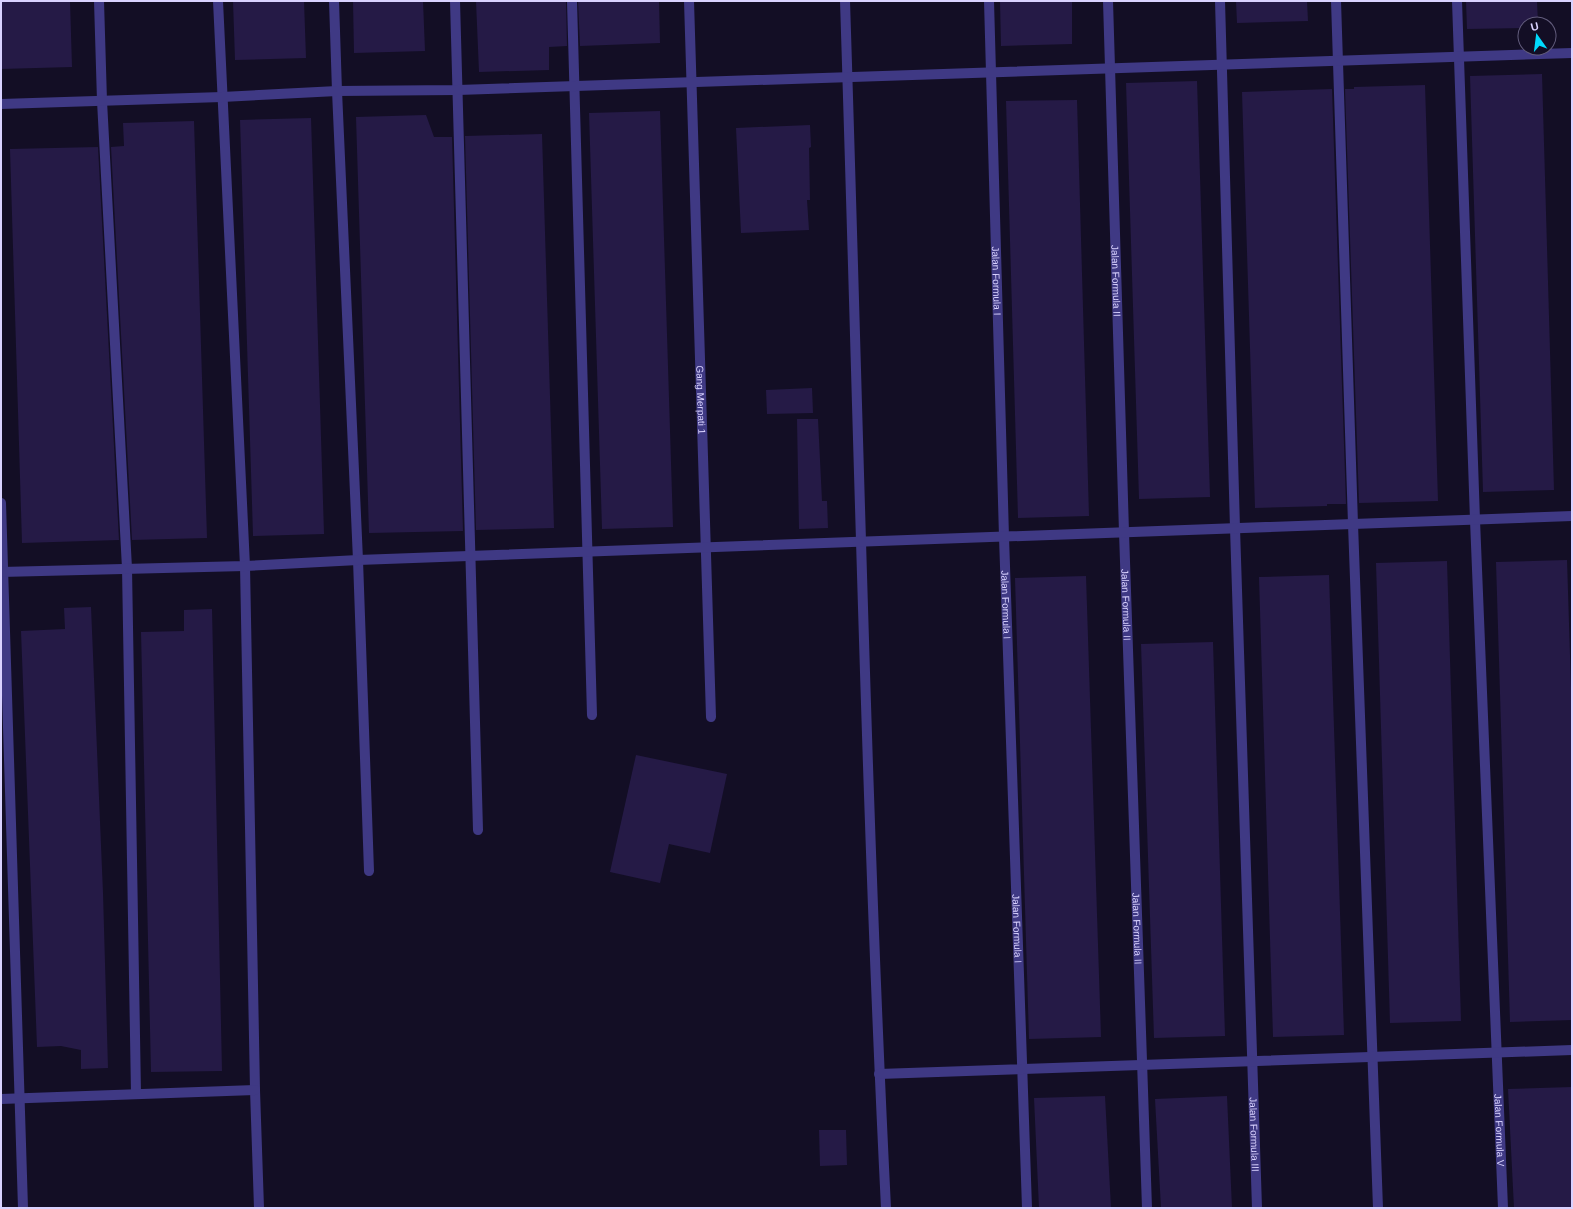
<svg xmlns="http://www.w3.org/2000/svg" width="1573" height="1209" viewBox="0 0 1573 1209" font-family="Arial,sans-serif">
<rect width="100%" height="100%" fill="#130e25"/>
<!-- building -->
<g fill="#251a46">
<polygon points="1,1 70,1 72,67 1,69"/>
<polygon points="233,1 304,1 306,58 235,60"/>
<polygon points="353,1 423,1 425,51 354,53"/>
<polygon points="476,1 566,1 567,46 549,47 549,70 479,72"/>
<polygon points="578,1 659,1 660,43 580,46"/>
<polygon points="1000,1 1072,1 1072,44 1001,46"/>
<polygon points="1236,1 1307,1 1308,21 1237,23"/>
<polygon points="1466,1 1537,1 1538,24 1525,24 1525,28 1467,29"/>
<polygon points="1542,74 1554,490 1483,492 1470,76"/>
<polygon points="1197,81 1210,497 1139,499 1126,83"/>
<polygon points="1425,85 1438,501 1359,503 1345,89 1354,89 1354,87"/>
<polygon points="1332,89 1346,504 1327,504 1327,506 1255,508 1242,92"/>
<polygon points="1077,100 1089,516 1018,518 1006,101"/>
<polygon points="660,111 673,527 602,529 589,113"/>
<polygon points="426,115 434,137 452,137 463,531 369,533 356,117"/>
<polygon points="311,118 324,534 253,536 240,120"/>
<polygon points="194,121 207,538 132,540 111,147 124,146 123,123"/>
<polygon points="810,125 811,147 809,148 810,200 807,200 809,230 741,233 736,128"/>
<polygon points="542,134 554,528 476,530 465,136"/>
<polygon points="98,147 119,540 22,543 10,149"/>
<polygon points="812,388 813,413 767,414 766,390"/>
<polygon points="797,419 818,419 822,501 827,501 828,528 799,529"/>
<polygon points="1567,560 1572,719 1572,1020 1510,1022 1496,562"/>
<polygon points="1447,561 1461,1021 1390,1023 1376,563"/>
<polygon points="1329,575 1344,1035 1273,1037 1259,577"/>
<polygon points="1086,576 1101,1037 1029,1039 1015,578"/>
<polygon points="91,607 103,893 108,1068 81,1069 81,1050 61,1046 37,1047 21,631 65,629 64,608"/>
<polygon points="212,609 222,1071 151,1072 141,632 184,631 184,610"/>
<polygon points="1213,642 1225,1036 1154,1038 1141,644"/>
<polygon points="636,755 727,774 710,853 669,844 660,883 610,872"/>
<polygon points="1572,1087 1572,1208 1514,1208 1508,1089"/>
<polygon points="1105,1096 1111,1208 1039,1208 1034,1098"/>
<polygon points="1227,1096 1232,1208 1161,1208 1155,1099"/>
<polygon points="819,1130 846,1130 847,1165 820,1166"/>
</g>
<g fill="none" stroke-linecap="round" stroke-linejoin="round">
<!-- minor -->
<g stroke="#3f3984" stroke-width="10">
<polyline points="99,1 102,101 127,568 136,1094"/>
<polyline points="218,1 245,566 255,1090 259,1208"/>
<polyline points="334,1 337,91 358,560 369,871"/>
<polyline points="455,1 478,830"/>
<polyline points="572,1 592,715"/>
<path id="s1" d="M689,1L711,717"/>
<path d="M845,1C858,403 866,806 886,1208"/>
<path id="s2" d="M989,1L1004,537L1027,1208"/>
<path id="s3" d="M1108,1L1124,532L1147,1208"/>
<path id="s4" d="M1220,1L1235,528L1257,1208"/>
<polyline points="1336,1 1353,524 1378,1208"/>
<path id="s5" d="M1457,1L1475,520L1503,1208"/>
<polyline points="1,104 222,97 337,91 458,90 1572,53"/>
<polyline points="1,503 23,1208"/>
<polyline points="1,572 245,566 358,560 1572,516"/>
<polyline points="879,1074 1572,1050"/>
<polyline points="1,1099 255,1090"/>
</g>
</g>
<g text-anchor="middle" stroke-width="3" stroke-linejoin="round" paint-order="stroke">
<!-- street labels -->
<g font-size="10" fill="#d9d2ff" stroke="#130e25">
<text dy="4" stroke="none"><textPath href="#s2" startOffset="280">Jalan Formula I</textPath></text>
<text dy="4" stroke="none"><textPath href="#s3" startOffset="280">Jalan Formula II</textPath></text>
<text dy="4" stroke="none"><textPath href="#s1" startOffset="399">Gang Merpati 1</textPath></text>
<text dy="4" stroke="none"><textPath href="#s2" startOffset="604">Jalan Formula I</textPath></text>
<text dy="4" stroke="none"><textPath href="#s3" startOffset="604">Jalan Formula II</textPath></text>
<text dy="4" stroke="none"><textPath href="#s2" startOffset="928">Jalan Formula I</textPath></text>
<text dy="4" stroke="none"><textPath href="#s3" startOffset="928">Jalan Formula II</textPath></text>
<text dy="4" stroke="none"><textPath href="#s5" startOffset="1130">Jalan Formula V</textPath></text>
<text dy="4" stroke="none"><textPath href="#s4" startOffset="1134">Jalan Formula III</textPath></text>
</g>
</g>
<!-- border -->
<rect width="1573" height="1209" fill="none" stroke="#d9d2ff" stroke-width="4"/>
<!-- north arrow -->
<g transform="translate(1537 36) rotate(346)"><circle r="19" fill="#130e25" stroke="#625c7c"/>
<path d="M0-3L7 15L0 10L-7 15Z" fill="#00dafd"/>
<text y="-6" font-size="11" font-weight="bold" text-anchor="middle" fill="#d9d2ff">U</text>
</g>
</svg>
